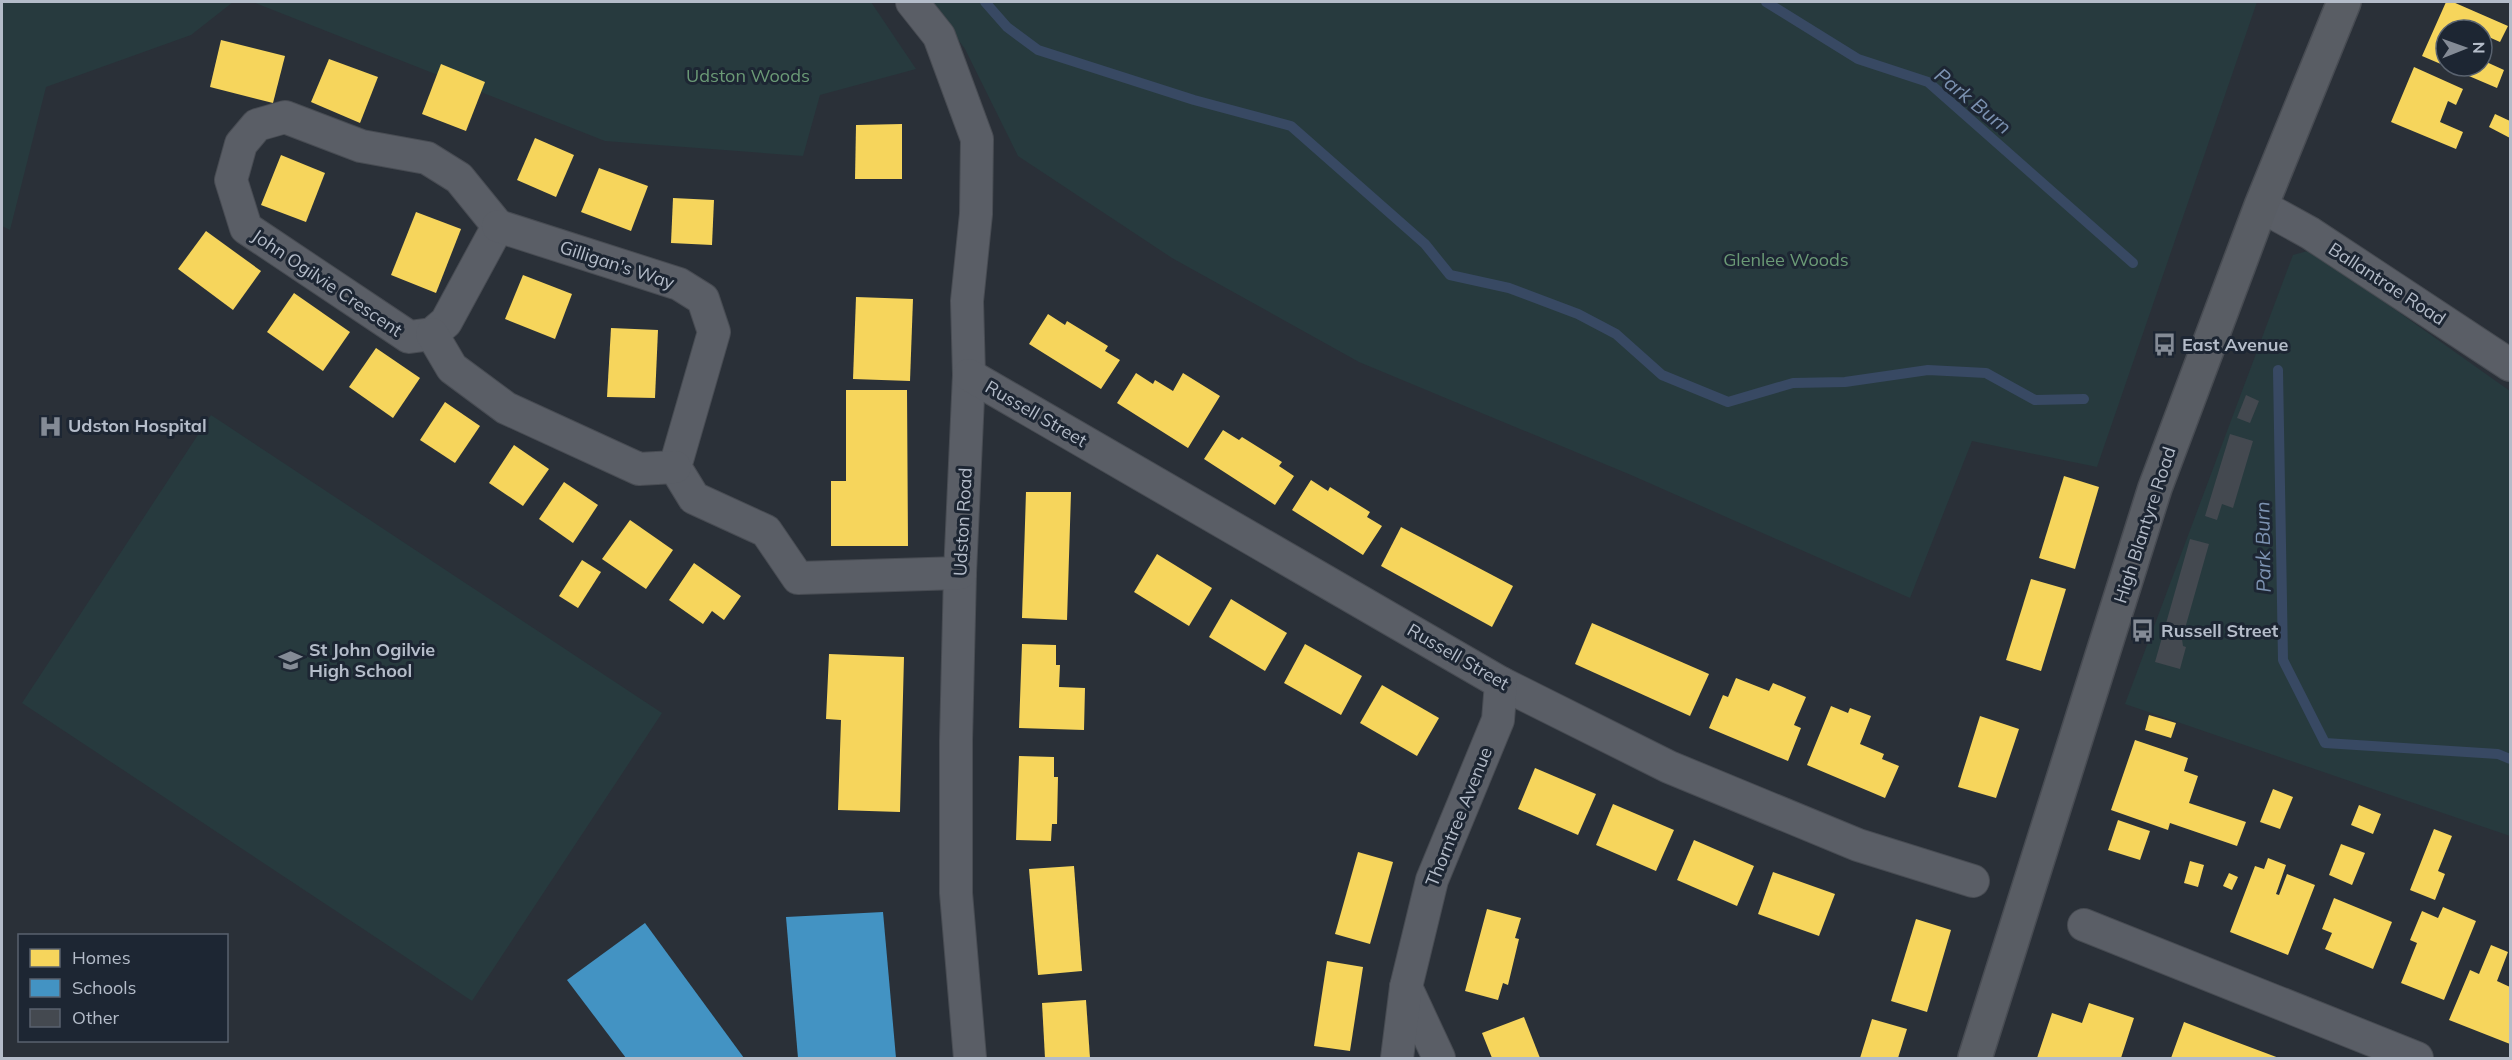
<svg xmlns="http://www.w3.org/2000/svg" width="2512" height="1060" viewBox="0 0 2512 1060" font-family="Mulish,sans-serif">
<rect width="100%" height="100%" fill="#2a3038"/>
<!-- green -->
<g fill="#273a3e">
<polygon points="2,2 233,2 191,35 46,87 10,230 2,226"/>
<polygon points="253,2 871,2 916,69 820,95 803,156 605,141"/>
<polygon points="931,2 2257,2 2097,467 1972,441 1910,598 1631,475 1359,362 1172,258 1018,156 965,49"/>
<polygon points="2311,250 2510,391 2510,836 2125,704 2293,255"/>
<polygon points="211,415 662,713 472,1001 22,703"/>
</g>
<!-- homes -->
<g fill="#f6d55c">
<polygon points="2446,2 2453,2 2508,26 2500,42 2482,34 2482,30 2446,30 2446,66 2482,66 2482,60 2504,70 2497,88 2422,56"/>
<polygon points="221,40 285,56 273,103 210,87"/>
<polygon points="329,59 378,77 360,123 311,102"/>
<polygon points="441,64 485,82 466,131 422,114"/>
<polygon points="2414,67 2463,89 2456,105 2448,101 2440,122 2463,132 2456,149 2391,122"/>
<polygon points="2495,114 2510,121 2510,138 2489,127"/>
<polygon points="902,124 902,179 855,179 856,125"/>
<polygon points="535,138 574,155 556,197 517,180"/>
<polygon points="281,155 325,173 306,222 261,205"/>
<polygon points="599,168 648,186 631,231 581,212"/>
<polygon points="673,198 714,200 712,245 671,243"/>
<polygon points="416,212 461,229 436,293 391,275"/>
<polygon points="206,231 261,271 233,310 178,269"/>
<polygon points="523,275 572,294 555,339 505,319"/>
<polygon points="294,293 350,332 323,371 267,332"/>
<polygon points="856,297 913,299 910,381 853,379"/>
<polygon points="1048,314 1065,325 1067,321 1108,346 1105,351 1120,360 1101,389 1029,344"/>
<polygon points="611,328 658,330 655,398 607,397"/>
<polygon points="376,348 420,378 393,418 349,387"/>
<polygon points="1136,373 1153,384 1155,380 1173,391 1183,373 1220,396 1188,448 1117,403"/>
<polygon points="846,390 907,390 908,546 831,546 831,481 846,481"/>
<polygon points="445,402 480,426 455,463 420,440"/>
<polygon points="1223,430 1239,440 1242,437 1282,462 1279,466 1294,476 1275,505 1204,459"/>
<polygon points="514,445 549,469 523,506 489,483"/>
<polygon points="2064,476 2099,487 2075,569 2039,558"/>
<polygon points="1311,480 1328,491 1330,487 1370,512 1367,517 1382,526 1363,555 1292,510"/>
<polygon points="564,482 598,505 573,543 539,519"/>
<polygon points="1026,492 1071,492 1067,620 1022,618"/>
<polygon points="630,520 673,550 646,589 602,559"/>
<polygon points="1401,527 1513,586 1492,627 1381,566"/>
<polygon points="1157,554 1212,588 1189,626 1134,592"/>
<polygon points="582,560 601,572 578,608 559,596"/>
<polygon points="694,563 741,596 724,620 712,611 703,624 669,600"/>
<polygon points="2031,579 2066,589 2041,671 2006,660"/>
<polygon points="1231,599 1287,633 1265,671 1209,637"/>
<polygon points="1592,623 1709,674 1690,716 1575,664"/>
<polygon points="1022,644 1056,645 1056,665 1060,665 1059,687 1085,688 1084,730 1019,728"/>
<polygon points="1305,644 1362,676 1341,715 1284,683"/>
<polygon points="829,654 904,657 900,812 838,810 841,720 826,719"/>
<polygon points="1736,678 1769,691 1773,683 1806,697 1794,725 1801,728 1788,761 1709,728 1723,695 1728,697"/>
<polygon points="1382,685 1439,718 1417,756 1360,723"/>
<polygon points="1831,706 1848,713 1850,708 1871,716 1860,744 1884,754 1882,759 1899,766 1885,798 1807,765"/>
<polygon points="2149,715 2176,723 2171,738 2145,730"/>
<polygon points="1980,716 2019,729 1996,798 1958,787"/>
<polygon points="2135,740 2188,758 2184,771 2198,776 2189,803 2246,822 2237,846 2170,823 2168,830 2111,810"/>
<polygon points="1019,756 1054,757 1054,777 1058,777 1057,824 1052,824 1051,841 1016,840"/>
<polygon points="1535,768 1596,794 1578,835 1518,809"/>
<polygon points="2273,789 2293,797 2280,829 2260,822"/>
<polygon points="1613,804 1674,830 1656,871 1596,845"/>
<polygon points="2359,805 2381,814 2373,834 2351,825"/>
<polygon points="2118,820 2150,831 2140,860 2108,850"/>
<polygon points="2434,829 2452,836 2438,871 2445,874 2435,900 2410,890"/>
<polygon points="1694,840 1754,866 1737,906 1677,880"/>
<polygon points="2341,844 2365,853 2352,885 2329,875"/>
<polygon points="1358,852 1393,862 1370,944 1335,934"/>
<polygon points="2268,858 2286,865 2276,894 2279,895 2287,874 2315,885 2288,955 2230,932 2255,866 2264,869"/>
<polygon points="2190,861 2204,865 2198,887 2184,883"/>
<polygon points="1074,866 1082,971 1038,975 1029,869"/>
<polygon points="1773,872 1835,894 1819,936 1758,914"/>
<polygon points="2229,873 2238,877 2232,890 2223,886"/>
<polygon points="2334,898 2392,922 2373,969 2325,949 2332,933 2322,929"/>
<polygon points="2443,907 2476,921 2444,1000 2401,983 2417,943 2410,940 2422,911 2438,918"/>
<polygon points="1487,909 1521,918 1515,938 1519,939 1508,985 1503,983 1498,1000 1465,991"/>
<polygon points="1916,919 1951,930 1927,1012 1891,1001"/>
<polygon points="2491,945 2508,952 2497,981 2510,987 2510,1044 2449,1020 2470,970 2479,974"/>
<polygon points="1327,961 1363,967 1350,1051 1314,1046"/>
<polygon points="1086,1000 1090,1058 1045,1058 1042,1003"/>
<polygon points="2089,1003 2134,1018 2121,1058 2037,1058 2052,1013 2082,1023"/>
<polygon points="1524,1017 1540,1058 1492,1058 1482,1033"/>
<polygon points="1872,1019 1907,1029 1898,1058 1860,1058"/>
<polygon points="2184,1022 2231,1040 2279,1058 2171,1058"/>
</g>
<!-- schools -->
<g fill="#4393c3">
<polygon points="883,912 896,1058 798,1058 786,917"/>
<polygon points="645,923 744,1058 626,1058 567,980"/>
</g>
<g fill="none" stroke-linecap="round" stroke-linejoin="round">
<!-- stream -->
<g stroke="#384963" stroke-width="10">
<polyline points="985,2 1007,27 1038,50 1194,100 1291,126 1425,244 1450,275 1509,288 1578,314 1616,334 1662,375 1728,402 1793,383 1845,382 1928,370 1986,373 2035,400 2084,399"/>
<polyline points="1766,2 1858,59 1928,82 2133,263"/>
<polyline points="2278,370 2283,660 2325,743 2498,754 2510,759"/>
</g>
</g>
<!-- building -->
<g fill="#444950">
<polygon points="2246,395 2259,401 2250,423 2237,418"/>
<polygon points="2230,434 2253,441 2233,508 2222,504 2217,520 2205,516"/>
<polygon points="2190,539 2209,544 2182,639 2183,646 2186,647 2180,669 2155,662"/>
</g>
<g fill="none" stroke-linecap="round" stroke-linejoin="round">
<defs>
<g id="minor">
<polyline points="912,2 939,36 977,139 976,214 967,301 969,375 960,573 956,741 956,893 970,1058"/>
<polygon points="285,117 361,146 427,158 459,178 498,226 446,322 432,334 409,337 246,228 231,180 241,144 257,125"/>
<polyline points="2261,206 2310,233 2510,365"/>
<polyline points="498,226 679,284 703,299 714,332 675,467 694,498 766,531 798,578 960,573"/>
<polyline points="432,334 452,368 506,408 639,469 675,467"/>
<polyline points="969,375 1501,683 1669,767 1858,845 1973,881"/>
<polyline points="2084,925 2417,1058"/>
<polyline points="1406,987 1439,1058"/>
<polyline points="1397,1058 1406,987 1432,880 1498,720 1501,683"/>
</g>
<polyline id="secondary" points="1975,1058 2155,488 2261,206 2344,2"/>
</defs>
<!-- minor casing -->
<use href="#minor" stroke="#484c53" stroke-width="34"/>
<!-- secondary casing -->
<use href="#secondary" stroke="#484c53" stroke-width="36"/>
<!-- minor -->
<use href="#minor" stroke="#5a5e66" stroke-width="32"/>
<!-- secondary -->
<use href="#secondary" stroke="#595d64" stroke-width="33"/>
</g>
<!-- icons -->
<defs>
<symbol id="bus-bare" viewBox="-9 -9 18 18"><path d="M-5-6H5V4H4V6H2V4H-2V6H-4V4H-5ZM-3.5-4V0h7V-4ZM-3.5 1.2v1.5H-2V1.2ZM2 1.2v1.5H3.5V1.2Z" fill="#848b96" stroke="#1d2633" stroke-width="2.5" paint-order="stroke"/></symbol>
<symbol id="hospital-bare" viewBox="-9 -9 18 18"><path d="M-5-5h3v3.5h4V-5h3V5h-3V1.5h-4V5h-3Z" fill="#848b96" stroke="#1d2633" stroke-width="2.5" paint-order="stroke"/></symbol>
<symbol id="school-bare" viewBox="-9 -9 18 18"><path d="M0-5L7-2L0 1L-7-2ZM-4 1L0 2.5L4 1V4Q0 6-4 4Z" fill="#848b96" stroke="#1d2633" stroke-width="2.5" paint-order="stroke"/></symbol>
</defs>
<g fill-rule="evenodd">
<use href="#bus-bare" x="2148" y="328" width="33" height="33"/>
<use href="#hospital-bare" x="34" y="410" width="33" height="33"/>
<use href="#bus-bare" x="2126" y="614" width="33" height="33"/>
<use href="#school-bare" x="274" y="644" width="33" height="33"/>
</g>
<g text-anchor="middle" stroke-width="6" stroke-linejoin="round" paint-order="stroke">
<!-- park labels -->
<g font-size="18" fill="#6b9a76" stroke="#1d2633">
<text x="748" y="82">Udston Woods</text>
<text x="1786" y="266">Glenlee Woods</text>
</g>
<!-- street labels -->
<g font-size="18" fill="#b4bcc9" stroke="#1d2633">
<text transform="translate(617 265) rotate(18)" y="6">Gilligan's Way</text>
<text transform="translate(327 283) rotate(34)" y="6">John Ogilvie Crescent</text>
<text transform="translate(2387 284) rotate(33)" y="6">Ballantrae Road</text>
<text transform="translate(1036 414) rotate(30)" y="6">Russell Street</text>
<text transform="translate(963 522) rotate(-87)" y="6">Udston Road</text>
<text transform="translate(2145 525) rotate(-72)" y="6">High Blantyre Road</text>
<text transform="translate(1458 657) rotate(30)" y="6">Russell Street</text>
<text transform="translate(1459 817) rotate(-68)" y="6">Thorntree Avenue</text>
</g>
<!-- poi labels -->
<g font-size="18" font-weight="bold" fill="#b4bcc9" stroke="#1d2633" text-anchor="start">
<text x="2182" y="351">East Avenue</text>
<text x="68" y="432">Udston Hospital</text>
<text x="2161" y="637">Russell Street</text>
<text x="309" y="656">St John Ogilvie<tspan x="309" dy="21">High School</tspan></text>
</g>
<!-- water labels -->
<g font-size="20" font-style="italic" fill="#7c92b1" stroke="#1d2633">
<text transform="translate(1973 101) rotate(39)" y="7">Park Burn</text>
<text transform="translate(2263 547) rotate(-91)" y="7">Park Burn</text>
</g>
</g>
<!-- border -->
<rect width="2512" height="1060" fill="none" stroke="#b4bcc9" stroke-width="6"/>
<!-- legend -->
<rect x="18" y="934" width="210" height="108" fill="#1d2633" stroke="#59626f" stroke-width="1.5"/>
<rect x="30" y="949" width="30" height="18" fill="#f6d55c" stroke="#59626f" stroke-width="1.5"/>
<text x="72" y="964" font-size="18" fill="#b4bcc9">Homes</text>
<rect x="30" y="979" width="30" height="18" fill="#4393c3" stroke="#59626f" stroke-width="1.5"/>
<text x="72" y="994" font-size="18" fill="#b4bcc9">Schools</text>
<rect x="30" y="1009" width="30" height="18" fill="#444950" stroke="#59626f" stroke-width="1.5"/>
<text x="72" y="1024" font-size="18" fill="#b4bcc9">Other</text>
<!-- north arrow -->
<g transform="translate(2464 48) rotate(89)"><circle r="28" fill="#1d2633" stroke="#59626f" stroke-width="1.5"/>
<path d="M0-4.5L10 22L0 15L-10 22Z" fill="#848b96"/>
<text y="-9" font-size="16" font-weight="bold" text-anchor="middle" fill="#b4bcc9">N</text>
</g>
</svg>
